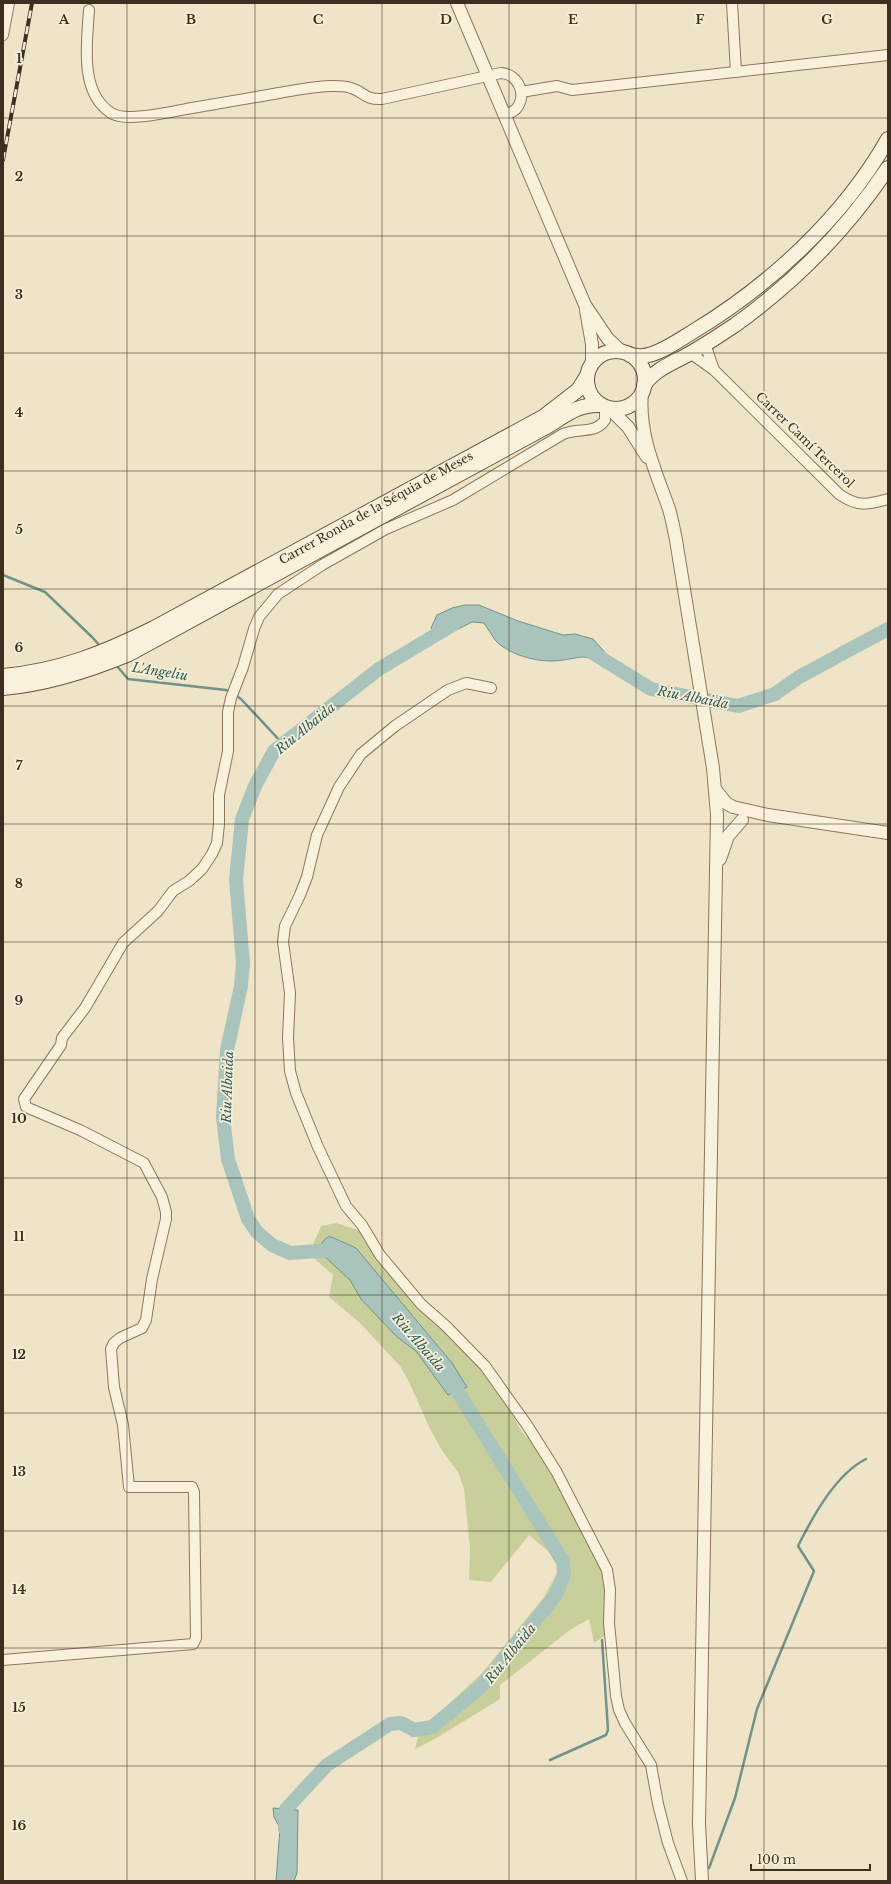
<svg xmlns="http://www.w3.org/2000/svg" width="891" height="1884" viewBox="0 0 891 1884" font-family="'Libre Baskerville',serif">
<rect width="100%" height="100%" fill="#f0e4c8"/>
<!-- green -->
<polygon fill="#c9cf9b" points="336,1223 361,1231 474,1358 502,1396 522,1432 537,1448 572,1508 573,1515 603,1571 606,1587 607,1634 594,1643 589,1619 570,1630 500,1685 500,1699 435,1739 415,1749 421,1725 434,1718 482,1673 544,1597 559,1569 548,1551 529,1535 491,1582 469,1580 470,1548 464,1489 458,1472 443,1452 431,1431 409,1382 400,1366 360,1323 329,1297 333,1275 309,1254 321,1226"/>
<!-- water -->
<g fill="#a9c4bc" stroke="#6f938a">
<path d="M465,605H479L518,621L563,635L575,634L593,639L609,657L604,664C583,654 584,657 563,660C543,664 510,656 496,641C492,636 488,629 484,623L472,622L441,638L431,628L437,615L452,608Z"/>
<polygon points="329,1236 356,1248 452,1363 467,1387 448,1395 416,1351 397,1337 361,1299 350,1280 323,1255 322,1242"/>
<polygon points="273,1808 298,1810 297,1873 294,1881 276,1881 280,1828 274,1817"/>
</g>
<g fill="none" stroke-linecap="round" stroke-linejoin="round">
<!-- stream -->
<g stroke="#6f938a" stroke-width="2.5">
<polyline points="3,575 45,592 92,637 101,647"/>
<polyline points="116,665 128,679 226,690 231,692"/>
<polyline points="235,695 241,699 283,744"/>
<polyline points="550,1760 606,1735 608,1730 602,1640"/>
<path d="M709,1868L735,1798L757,1709L814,1571L798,1546C813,1516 836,1474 866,1459"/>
</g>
<!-- river -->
<g stroke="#a9c4bc" stroke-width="14">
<polyline points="591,652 651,689 738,706 775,694 799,677 888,629"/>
<polyline points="340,1254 332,1250 290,1253 272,1245 257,1232 248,1219 228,1159 223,1117 227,1050 241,986 243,963 236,880 242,819 255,786 274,751 379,669 454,624"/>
<polyline points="285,1829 286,1809 327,1765 390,1724 401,1723 414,1730 432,1727 482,1686 556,1595 564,1575 563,1561 448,1376"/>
</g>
<defs>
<g id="minor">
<polyline points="732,3 736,72"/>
<path d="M89,10C87,43 79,92 111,113C126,123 174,111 192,108C221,103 250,98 279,93C297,90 315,86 333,86C338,86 347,86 351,88C365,92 364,100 382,99L501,73C518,74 528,95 516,109C513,112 508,114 504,115"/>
<polyline points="3,35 9,3"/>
<polyline points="521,92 557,86 572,90 888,55"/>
<polyline points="705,344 714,370"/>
<path d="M690,353L714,370L839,494C857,507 867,505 888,499"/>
<polyline points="491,688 466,683 448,690 395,726 361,754 339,787 317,835 307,877 300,895 285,926 283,942 290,993 288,1038 290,1071 296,1093 318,1147 346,1206 362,1225 380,1255 421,1304 446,1326 485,1366 527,1425 556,1471 607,1570 610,1590 609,1623 616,1696 619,1710 625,1723 651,1765 658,1804 668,1843 682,1881"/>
<path d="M3,1660L193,1644L196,1638L194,1492L192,1487H129L123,1425L114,1387L111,1349L114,1343L120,1338L142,1328L146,1320L152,1279L166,1219V1212L162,1197L144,1163L80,1130L26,1107L24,1099L61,1045L62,1038L85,1008L123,943L158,911L173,891L189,881L202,869L212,854L217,843L219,824V795L228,751V712L231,698L243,667L254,629L259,617L278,594L322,565L386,529L453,500L563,434C578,427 595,435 605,420V407"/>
</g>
<g id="tertiary">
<polyline points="457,3 585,305 608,339 622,352"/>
<polyline points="586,310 592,344 592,363"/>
<path d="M642,393C638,434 656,472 669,509C672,519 674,530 676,540L713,768L717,815L699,1824L702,1881"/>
<polyline points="610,409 628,427 647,457"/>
<polyline points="715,789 726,803 733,807 768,815 888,833"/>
<polyline points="720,859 728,836 742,820"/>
</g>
<g id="secondary">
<circle cx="616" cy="380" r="29"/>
<path d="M630,355C634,355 638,357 642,356C657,356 681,339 694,331C770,285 844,217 888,139"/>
<path d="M644,385C655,369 673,363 689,354C705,345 720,335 735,325C795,282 847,229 888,168"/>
<path d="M3,676C59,671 104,653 154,628L543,417L578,390L587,376"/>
<path d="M3,688C47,684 88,671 129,654L548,426C566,415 578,404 600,405"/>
</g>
</defs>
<!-- minor casing -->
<use href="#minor" stroke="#8d765c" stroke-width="12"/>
<!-- tertiary casing -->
<use href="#tertiary" stroke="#8d765c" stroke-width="14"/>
<!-- secondary casing -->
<use href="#secondary" stroke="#6f573f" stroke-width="16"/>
<!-- minor -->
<use href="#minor" stroke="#faf1dc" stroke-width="10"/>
<!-- tertiary -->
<use href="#tertiary" stroke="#faf1dc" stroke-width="12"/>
<!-- secondary -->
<use href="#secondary" stroke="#faf1dc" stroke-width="14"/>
<defs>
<polyline id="rail" points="3,160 32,3"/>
</defs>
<!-- rail casing -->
<use href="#rail" stroke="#3d2e20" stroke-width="4"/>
<!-- rail -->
<use href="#rail" stroke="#f7eed8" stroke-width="2.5" stroke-dasharray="8" stroke-linecap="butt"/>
</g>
<!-- grid -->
<path fill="none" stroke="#3d2e20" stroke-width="1" stroke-opacity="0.55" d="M127,3V1881M255,3V1881M382,3V1881M509,3V1881M636,3V1881M764,3V1881M3,118H888M3,236H888M3,353H888M3,471H888M3,589H888M3,706H888M3,824H888M3,942H888M3,1060H888M3,1178H888M3,1295H888M3,1413H888M3,1531H888M3,1648H888M3,1766H888"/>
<g text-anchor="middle" stroke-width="3.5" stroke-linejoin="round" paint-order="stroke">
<!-- street labels -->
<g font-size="12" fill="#3d2e20" stroke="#f7eed8">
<text transform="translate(805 440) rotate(44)" y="4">Carrer Camí Tercerol</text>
<text transform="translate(376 508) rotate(-29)" y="4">Carrer Ronda de la Séquia de Meses</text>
</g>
<!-- water labels -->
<g font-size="13" font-style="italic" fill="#2f5d5a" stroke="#f7eed8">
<text transform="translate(160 671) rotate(9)" y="5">L'Angeliu</text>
<text transform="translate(693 697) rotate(11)" y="5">Riu Albaida</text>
<text transform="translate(305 728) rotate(-39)" y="5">Riu Albaida</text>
<text transform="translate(227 1087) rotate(-88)" y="5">Riu Albaida</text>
<text transform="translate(419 1342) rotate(49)" y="5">Riu Albaida</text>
<text transform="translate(510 1653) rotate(-51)" y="5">Riu Albaida</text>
</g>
</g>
<g font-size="13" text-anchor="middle" font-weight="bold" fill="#3d2e20" stroke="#f7eed8" stroke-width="3.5" stroke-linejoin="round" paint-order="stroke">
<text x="64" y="24">A</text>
<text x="191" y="24">B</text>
<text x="318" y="24">C</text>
<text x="446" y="24">D</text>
<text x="573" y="24">E</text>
<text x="700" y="24">F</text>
<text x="827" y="24">G</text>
<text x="19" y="63">1</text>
<text x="19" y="181">2</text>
<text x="19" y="299">3</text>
<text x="19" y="417">4</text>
<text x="19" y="534">5</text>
<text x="19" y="652">6</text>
<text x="19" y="770">7</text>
<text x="19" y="888">8</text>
<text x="19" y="1005">9</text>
<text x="19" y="1123">10</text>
<text x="19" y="1241">11</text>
<text x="19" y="1359">12</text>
<text x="19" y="1476">13</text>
<text x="19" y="1594">14</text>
<text x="19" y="1712">15</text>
<text x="19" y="1830">16</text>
</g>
<!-- border -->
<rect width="891" height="1884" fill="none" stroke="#3d2e20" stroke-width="8"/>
<!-- scale -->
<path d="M751 1864v6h119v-6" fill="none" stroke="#3d2e20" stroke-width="2"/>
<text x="757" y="1864" font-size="12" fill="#3d2e20" stroke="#f7eed8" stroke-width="3" paint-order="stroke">100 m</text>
</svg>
